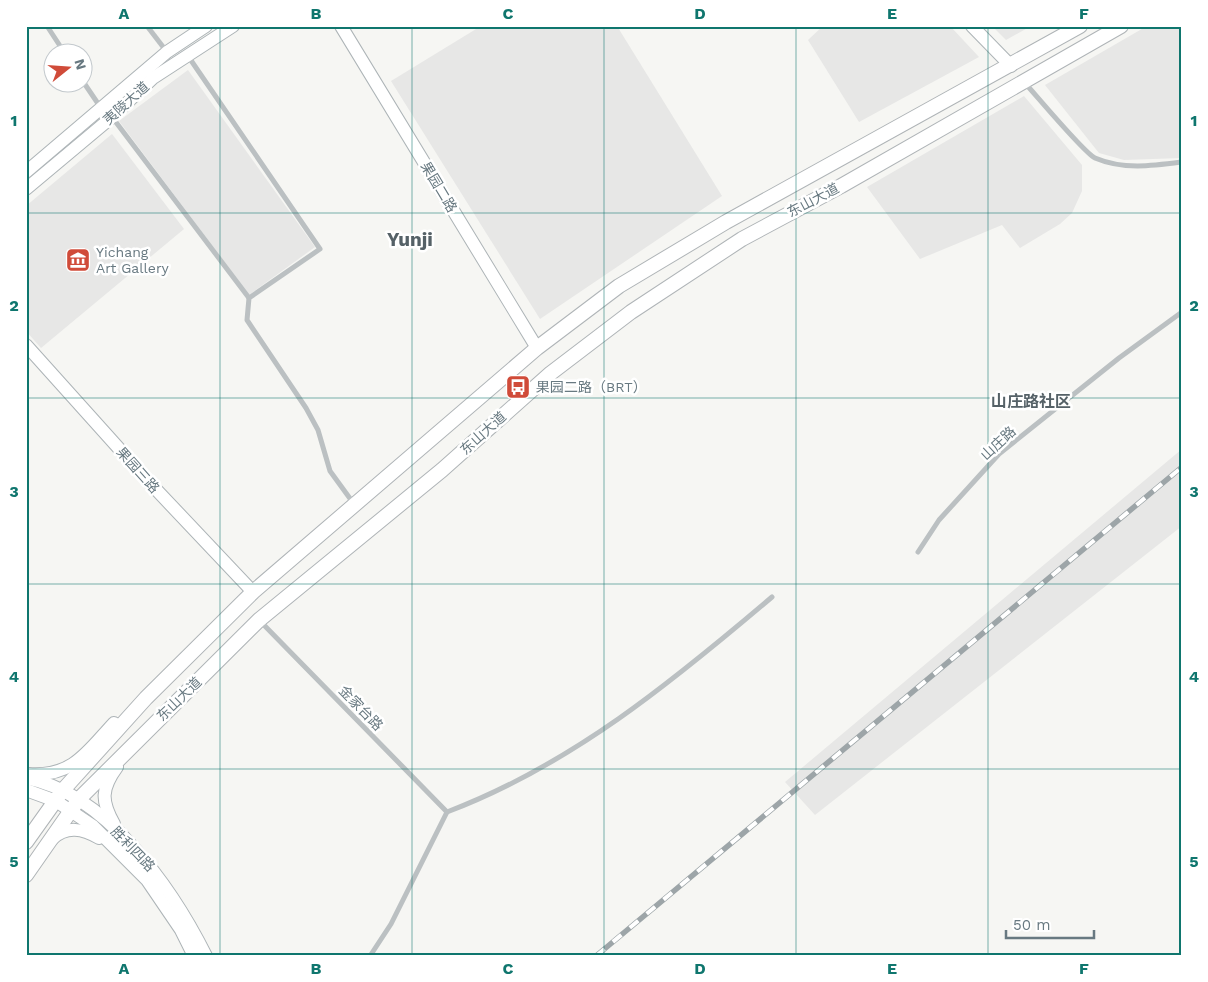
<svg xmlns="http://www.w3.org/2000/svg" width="1208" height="982" viewBox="0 0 1208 982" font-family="'Work Sans','Noto Sans SC',sans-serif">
<rect width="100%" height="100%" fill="#f6f6f3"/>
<!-- built -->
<g fill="#e7e7e6">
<polygon points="481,26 617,26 722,196 540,319 391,81"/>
<polygon points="823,26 950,26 979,57 859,122 808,40"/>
<polygon points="992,26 1031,26 1006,40"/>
<polygon points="1147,26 1182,26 1182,158 1124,160 1099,153 1045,85"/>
<polygon points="188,70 315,247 249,295 119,121"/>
<polygon points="1024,96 1082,165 1082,191 1072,213 1060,224 1020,248 1002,225 920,259 867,187"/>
<polygon points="112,134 184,229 41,348 26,331 26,206"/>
<polygon points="1182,449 1182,526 815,815 785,782"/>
</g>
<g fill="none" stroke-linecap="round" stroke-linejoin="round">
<defs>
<g id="secondary">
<polyline points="341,26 537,348"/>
<polyline points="972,26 1011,66"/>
<polyline points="26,172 167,52 206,26"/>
<polyline points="26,189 112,117 153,78 233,26"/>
<polyline points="26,345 149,482 253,592"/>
<path d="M29,774C73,777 87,752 114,723"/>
<path d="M26,778C106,793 172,888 206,956"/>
<polyline points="26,790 56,801 93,826 147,880 181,930 194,956"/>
<path d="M114,824C101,801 101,789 117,767"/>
<path d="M52,839C67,825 83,829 99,838"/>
</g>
<g id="primary">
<polyline points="26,842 63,790 146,698 253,592 537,348 619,286 726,222 1080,26"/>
<polyline points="26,875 79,799 259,620 442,470 551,373 631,312 742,239 841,186 1121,26"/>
</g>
</defs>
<!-- secondary casing -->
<use href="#secondary" stroke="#adb4b7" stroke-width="14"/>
<!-- primary casing -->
<use href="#primary" stroke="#afb4b7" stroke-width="16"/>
<!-- street -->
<g stroke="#bbc0c2" stroke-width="5">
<polyline points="47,26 64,52"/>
<polyline points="147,26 167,52"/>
<polyline points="188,56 320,249 249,298 247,320 306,408 318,430 330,471 354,504"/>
<polyline points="82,80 101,108"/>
<path d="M1024,82C1036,95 1084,153 1095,158C1123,170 1152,166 1182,162"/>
<polyline points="112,117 249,298"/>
<polyline points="918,552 939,520 999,454 1119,358 1182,312"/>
<polyline points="260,621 447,812"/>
<path d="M370,956L391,924L447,812C571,765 672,682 772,597"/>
</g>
<!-- secondary -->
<use href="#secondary" stroke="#fff" stroke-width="12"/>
<!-- primary -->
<use href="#primary" stroke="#fff" stroke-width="14"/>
<defs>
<polyline id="rail" points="596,956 1182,467"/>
</defs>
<!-- rail casing -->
<use href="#rail" stroke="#9da5a8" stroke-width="5.5"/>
<!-- rail -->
<use href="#rail" stroke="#fff" stroke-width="4" stroke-dasharray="11" stroke-linecap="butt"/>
</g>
<!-- grid -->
<path fill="none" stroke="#0f766e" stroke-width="1" stroke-opacity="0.55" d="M220,26V956M412,26V956M604,26V956M796,26V956M988,26V956M26,213H1182M26,398H1182M26,584H1182M26,769H1182"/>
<!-- icons -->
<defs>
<symbol id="museum-square" viewBox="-11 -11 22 22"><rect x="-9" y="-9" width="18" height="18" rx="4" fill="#d04b39" stroke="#fff"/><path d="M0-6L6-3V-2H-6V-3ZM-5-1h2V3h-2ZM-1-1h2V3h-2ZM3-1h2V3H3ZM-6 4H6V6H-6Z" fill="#fff"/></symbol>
<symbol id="bus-square" viewBox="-11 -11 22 22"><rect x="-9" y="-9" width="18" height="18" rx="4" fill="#d04b39" stroke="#fff"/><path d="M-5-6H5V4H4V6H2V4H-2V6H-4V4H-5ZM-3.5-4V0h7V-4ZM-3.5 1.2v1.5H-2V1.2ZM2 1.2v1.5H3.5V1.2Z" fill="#fff"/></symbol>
</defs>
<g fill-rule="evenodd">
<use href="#museum-square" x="64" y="246" width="28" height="28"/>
<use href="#bus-square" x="504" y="373" width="28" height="28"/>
</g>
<g text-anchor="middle" stroke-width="5" stroke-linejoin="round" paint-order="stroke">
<!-- street labels -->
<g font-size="14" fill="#687981" stroke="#fff">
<text transform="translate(126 103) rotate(-42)" y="5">夷陵大道</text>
<text transform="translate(439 187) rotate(59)" y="5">果园二路</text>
<text transform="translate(813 200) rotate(-28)" y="5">东山大道</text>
<text transform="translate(483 433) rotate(-42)" y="5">东山大道</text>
<text transform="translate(998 443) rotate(-43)" y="5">山庄路</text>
<text transform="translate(138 470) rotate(48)" y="5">果园三路</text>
<text transform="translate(179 699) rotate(-44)" y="5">东山大道</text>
<text transform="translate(361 708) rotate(46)" y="5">金家台路</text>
<text transform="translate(133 849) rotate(46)" y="5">胜利四路</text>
</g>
<!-- poi labels -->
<g font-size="14" fill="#687981" stroke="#fff" text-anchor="start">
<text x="96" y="257">Yichang<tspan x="96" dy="16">Art Gallery</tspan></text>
<text x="536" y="392">果园二路（BRT）</text>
</g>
<!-- quarter labels -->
<g font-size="16" font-weight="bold" fill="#556167" stroke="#fff">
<text x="1031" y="407">山庄路社区</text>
</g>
<!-- district labels -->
<g font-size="19" font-weight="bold" fill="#556167" stroke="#fff">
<text x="410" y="246">Yunji</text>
</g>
</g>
<!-- border -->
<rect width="1208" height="982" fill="none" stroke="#ffffff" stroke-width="55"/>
<!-- north arrow -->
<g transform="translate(68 68) rotate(73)"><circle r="24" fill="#ffffff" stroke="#c3c9cd"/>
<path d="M0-4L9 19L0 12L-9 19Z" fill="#d04b39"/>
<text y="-8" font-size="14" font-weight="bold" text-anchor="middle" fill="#687981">N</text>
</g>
<!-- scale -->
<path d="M1006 930v8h88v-8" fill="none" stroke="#687981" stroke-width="2.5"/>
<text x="1013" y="930" font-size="15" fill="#687981" stroke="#ffffff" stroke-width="4" paint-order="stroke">50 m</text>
<rect x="28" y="28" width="1152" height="926" fill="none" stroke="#0f766e" stroke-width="2"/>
<g font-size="16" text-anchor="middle" font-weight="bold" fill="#0f766e">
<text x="124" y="19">A</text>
<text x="316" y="19">B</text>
<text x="508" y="19">C</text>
<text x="700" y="19">D</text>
<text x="892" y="19">E</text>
<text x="1084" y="19">F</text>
<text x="14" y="126">1</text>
<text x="1194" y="126">1</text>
<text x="14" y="311">2</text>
<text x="1194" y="311">2</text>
<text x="14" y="497">3</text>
<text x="1194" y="497">3</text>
<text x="14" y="682">4</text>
<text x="1194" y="682">4</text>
<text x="14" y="867">5</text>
<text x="1194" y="867">5</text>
<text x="124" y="974">A</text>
<text x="316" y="974">B</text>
<text x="508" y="974">C</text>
<text x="700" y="974">D</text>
<text x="892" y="974">E</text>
<text x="1084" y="974">F</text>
</g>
</svg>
